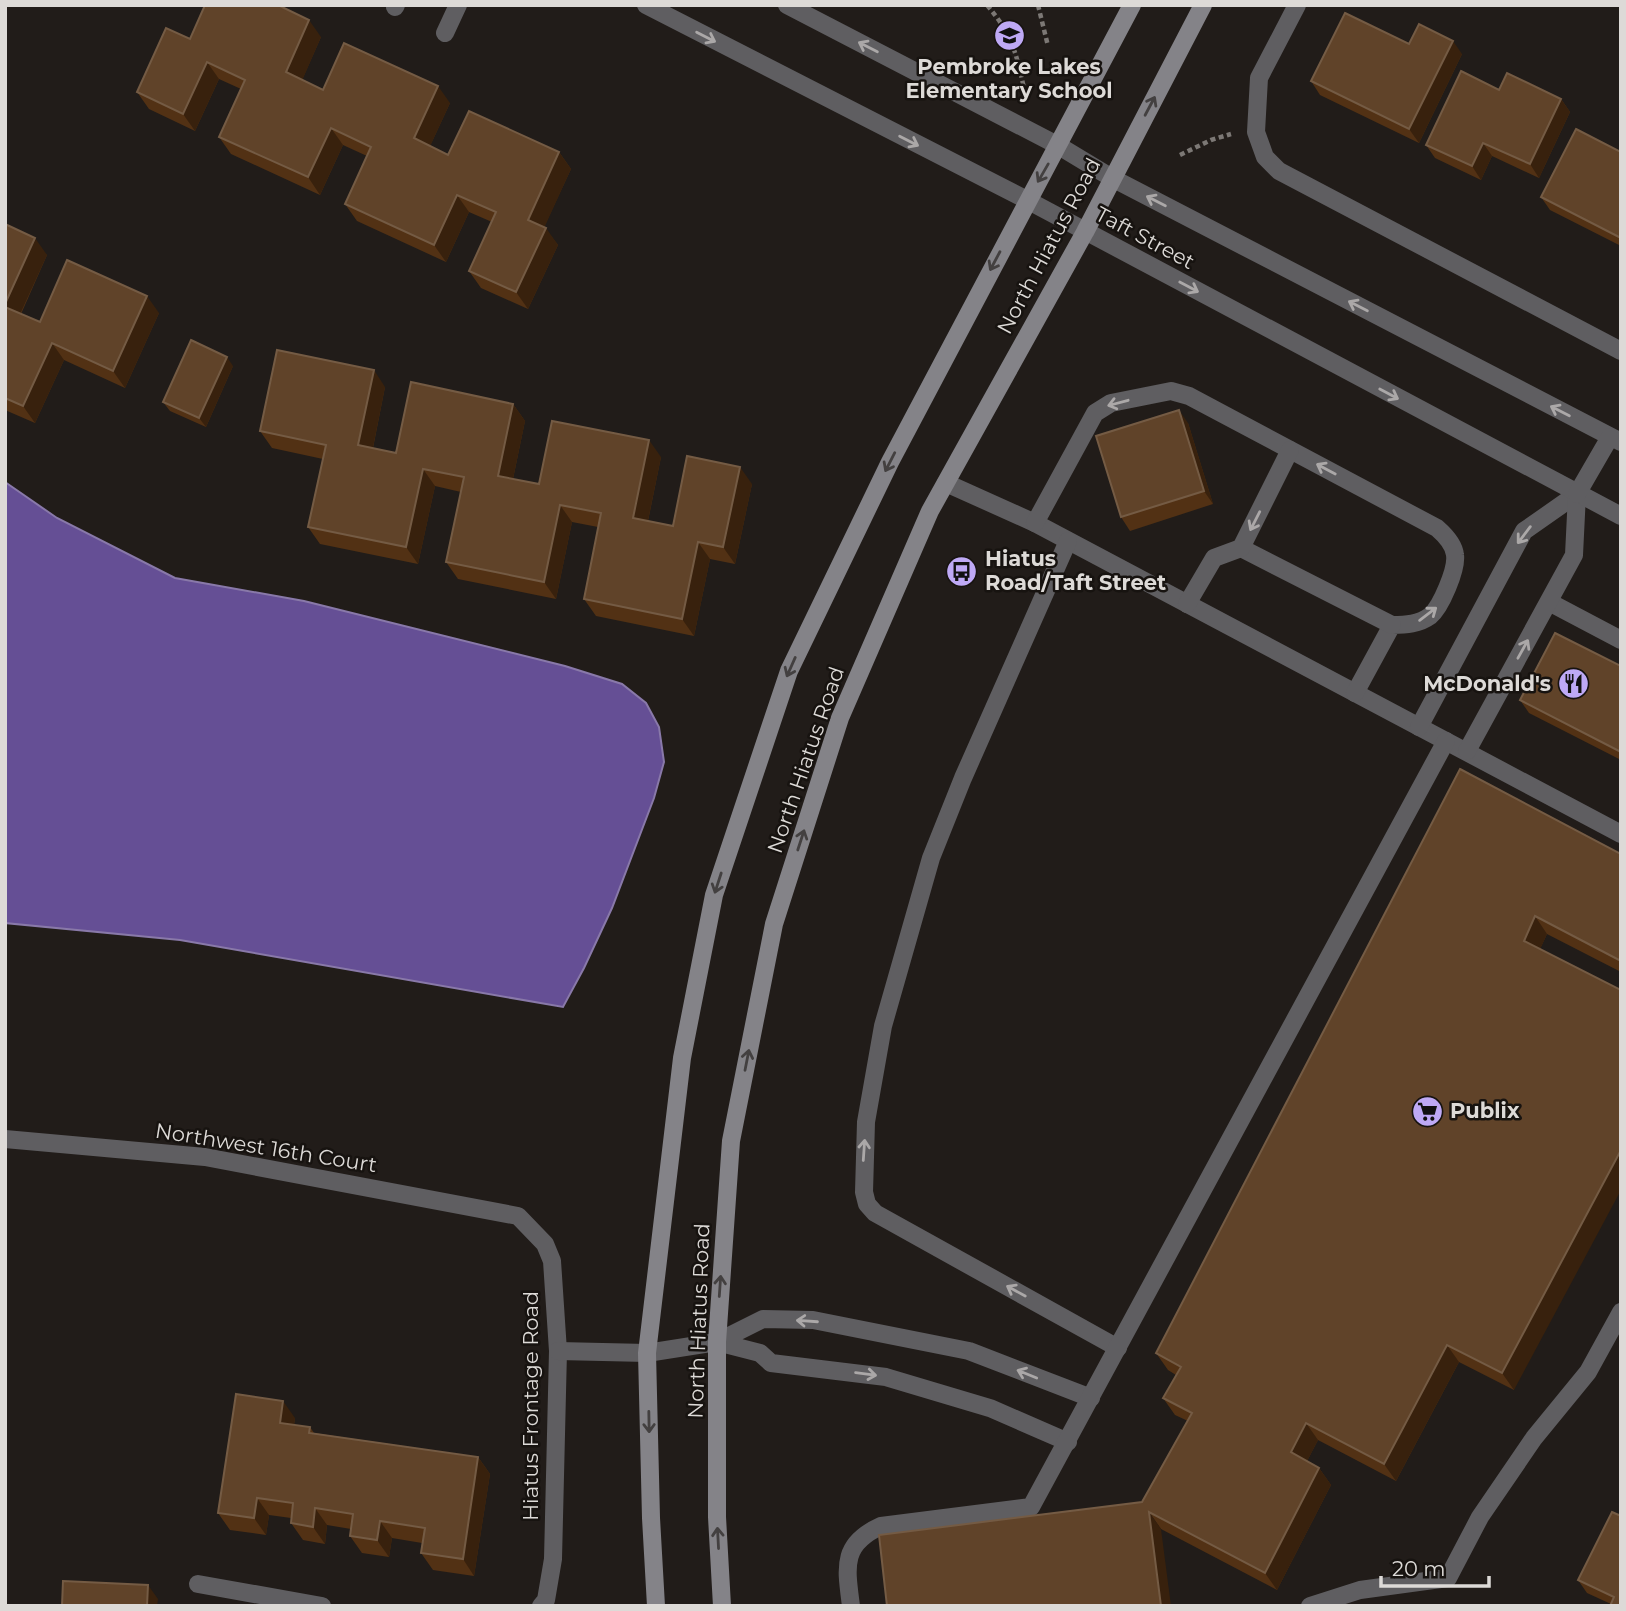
<svg xmlns="http://www.w3.org/2000/svg" width="1626" height="1611" viewBox="0 0 1626 1611" font-family="Montserrat,sans-serif">
<rect width="100%" height="100%" fill="#211c19"/>
<!-- water -->
<polygon fill="#654f95" stroke="#8979a9" stroke-width="2" points="5,482 57,518 175,578 304,601 565,666 622,684 646,703 659,727 664,762 654,798 612,908 584,968 563,1007 180,940 5,923"/>
<g fill="none" stroke-linecap="round" stroke-linejoin="round">
<!-- path -->
<g stroke="#7c7875" stroke-width="4.5" stroke-dasharray="5 3.5" stroke-linecap="butt">
<path d="M987,5C1013,36 1015,50 1024,88"/>
<polyline points="1038,5 1048,46"/>
<polyline points="1180,155 1211,140 1231,134"/>
</g>
<!-- service -->
<g stroke="#5f5e61" stroke-width="18">
<polyline points="395,7 396,5"/>
<polyline points="445,33 458,5"/>
<polyline points="946,483 1035,523 1621,834"/>
<path d="M1035,523L1095,413L1111,403L1171,391L1189,396L1437,528C1445,535 1454,544 1455,555C1457,569 1441,607 1430,616C1419,624 1406,625 1392,625L1355,693"/>
<polyline points="1068,541 963,778 931,858 883,1026 866,1122 864,1192 867,1204 875,1213 1118,1348"/>
<polyline points="1241,548 1392,625"/>
<polyline points="1549,602 1621,640"/>
<polyline points="1187,604 1214,558 1241,548 1290,450"/>
<polyline points="1419,727 1524,531 1577,494"/>
<polyline points="1467,751 1574,555 1577,494"/>
<polyline points="1068,1442 990,1408 886,1377 771,1363 760,1353 717,1342 763,1319 813,1320 969,1351 1091,1398"/>
<path d="M851,1606C846,1567 841,1544 881,1526L1031,1507L1446,741"/>
<polyline points="1310,1606 1360,1590 1448,1578 1480,1517 1534,1438 1588,1372 1621,1312"/>
</g>
<!-- minor -->
<g stroke="#5f5e61" stroke-width="18">
<polyline points="1297,5 1259,78 1256,132 1265,157 1279,171 1621,351"/>
<polyline points="5,1139 205,1157 518,1216 545,1244 552,1261 558,1351 553,1559 546,1600 541,1606"/>
<polyline points="558,1351 647,1353 717,1342"/>
<polyline points="198,1584 322,1606"/>
</g>
<!-- tertiary -->
<g stroke="#5f5e61" stroke-width="18">
<polyline points="646,5 1027,200 1621,516"/>
<polyline points="787,5 1059,146 1112,178 1621,442"/>
<polyline points="1577,494 1610,437"/>
</g>
<!-- secondary -->
<g stroke="#848388" stroke-width="18">
<polyline points="656,1606 651,1518 647,1353 682,1058 714,895 789,671 890,462 1132,5"/>
<polyline points="722,1606 717,1517 717,1342 731,1141 774,924 840,718 930,511 1085,232 1203,5"/>
</g>
</g>
<!-- wall -->
<g fill="#523114">
<polygon points="321,37 302,80 323,90 450,103 430,146 448,155 559,152 571,169 544,227 558,245 528,309 481,288 469,271 492,222 469,212 446,262 357,221 345,204 367,156 343,145 320,195 231,154 219,137 241,89 219,79 195,131 149,109 137,92 190,39"/>
<polygon points="1462,54 1419,143 1320,95 1311,81"/>
<polygon points="1499,90 1561,99 1570,112 1539,178 1492,156 1481,180 1435,158 1426,145"/>
<polygon points="1621,152 1621,246 1550,210 1541,197"/>
<polygon points="5,224 47,255 21,314 40,322 159,313 125,388 64,360 35,423 5,410"/>
<polygon points="233,366 206,427 170,411 163,402"/>
<polygon points="385,387 373,448 396,453 513,404 525,421 513,479 539,484 661,457 648,521 673,526 752,484 735,564 710,559 694,636 596,616 584,599 598,527 572,522 556,599 458,579 446,562 461,492 435,486 418,564 320,544 308,527 323,459 272,448 260,431"/>
<polygon points="1188,423 1213,504 1130,531 1121,517"/>
<polygon points="1621,666 1621,760 1529,713 1520,700"/>
<polygon points="1460,769 1621,854 1621,972 1547,934 1540,949 1514,1390 1459,1362 1396,1481 1318,1440 1307,1461 1319,1468 1331,1485 1277,1590 1161,1529 1142,1502 1188,1421 1175,1415 1163,1398 1176,1375 1168,1370 1156,1353"/>
<polygon points="295,1418 294,1425 310,1427 314,1433 478,1457 490,1474 474,1576 433,1570 421,1553 422,1543 392,1538 389,1557 362,1553 350,1536 351,1529 327,1525 325,1544 303,1540 291,1523 291,1518 269,1515 266,1535 230,1530 218,1513"/>
<polygon points="1621,1516 1621,1606 1611,1604 1587,1593 1578,1580"/>
</g>
<!-- shaded-wall -->
<g fill="#38210d">
<polygon points="309,20 321,37 298,90 286,72"/>
<polygon points="1453,41 1462,54 1419,143 1409,129"/>
<polygon points="207,62 219,79 195,131 183,114"/>
<polygon points="438,86 450,103 426,155 414,138"/>
<polygon points="1561,99 1570,112 1539,178 1530,164"/>
<polygon points="331,128 343,145 320,195 308,177"/>
<polygon points="1483,143 1492,156 1481,180 1472,166"/>
<polygon points="559,152 571,169 540,237 528,220"/>
<polygon points="457,195 469,212 446,262 434,245"/>
<polygon points="546,228 558,245 528,309 516,292"/>
<polygon points="35,238 47,255 16,323 5,308 5,304"/>
<polygon points="147,296 159,313 125,388 113,371"/>
<polygon points="52,343 64,360 35,423 23,406"/>
<polygon points="227,357 233,366 206,427 199,418"/>
<polygon points="374,370 385,387 370,462 358,445"/>
<polygon points="513,404 525,421 510,493 498,476"/>
<polygon points="1179,410 1188,423 1213,504 1204,491"/>
<polygon points="649,440 661,457 645,535 633,518"/>
<polygon points="740,467 752,484 735,564 723,547"/>
<polygon points="423,469 435,486 418,564 406,547"/>
<polygon points="560,505 572,522 556,599 544,582"/>
<polygon points="698,542 710,559 694,636 682,619"/>
<polygon points="1535,916 1547,934 1536,958 1524,941"/>
<polygon points="1621,1150 1621,1190 1514,1390 1502,1373"/>
<polygon points="1447,1345 1459,1362 1396,1481 1384,1464"/>
<polygon points="283,1401 295,1418 292,1440 280,1423"/>
<polygon points="1306,1423 1318,1440 1303,1469 1291,1452"/>
<polygon points="478,1457 490,1474 474,1576 463,1559"/>
<polygon points="1319,1468 1331,1485 1277,1590 1265,1573"/>
<polygon points="257,1498 269,1515 266,1535 254,1518"/>
<polygon points="315,1508 327,1525 325,1544 313,1527"/>
<polygon points="1149,1512 1161,1529 1171,1606 1161,1606"/>
<polygon points="380,1521 392,1538 389,1557 377,1540"/>
<polygon points="148,1585 158,1599 157,1606 147,1606"/>
</g>
<!-- building -->
<g fill="#604329" stroke="#745b44" stroke-width="2">
<polygon points="205,5 278,5 309,20 286,72 323,90 344,43 438,86 414,138 448,155 469,111 559,152 528,220 546,228 516,292 469,271 496,212 457,195 434,245 345,204 371,147 331,128 308,177 219,137 245,80 207,62 183,114 137,92 166,28 190,39"/>
<polygon points="1345,13 1409,44 1419,24 1453,41 1409,129 1311,81"/>
<polygon points="1461,71 1499,90 1507,73 1561,99 1530,164 1483,143 1472,166 1426,145"/>
<polygon points="1576,129 1621,152 1621,238 1541,197"/>
<polygon points="5,224 35,238 5,304"/>
<polygon points="67,260 147,296 113,371 52,343 23,406 5,398 5,307 40,322"/>
<polygon points="191,340 227,357 199,418 163,402"/>
<polygon points="277,350 374,370 358,445 396,453 411,382 513,404 498,476 539,484 552,421 649,440 633,518 673,526 687,456 740,467 723,547 698,542 682,619 584,599 601,513 560,505 544,582 446,562 464,477 423,469 406,547 308,527 326,445 260,431"/>
<polygon points="1179,410 1204,491 1121,517 1096,436"/>
<polygon points="1555,633 1621,666 1621,752 1520,700"/>
<polygon points="1460,769 1621,854 1621,961 1535,916 1524,941 1621,990 1621,1150 1502,1373 1447,1345 1384,1464 1306,1423 1291,1452 1319,1468 1265,1573 1149,1512 1161,1606 887,1606 879,1535 1142,1502 1192,1413 1163,1398 1181,1367 1156,1353"/>
<polygon points="236,1394 283,1401 280,1423 310,1427 309,1433 478,1457 463,1559 421,1553 425,1528 380,1521 377,1540 350,1536 353,1514 315,1508 313,1527 291,1523 293,1503 257,1498 254,1518 218,1513"/>
<polygon points="1612,1512 1621,1516 1621,1606 1610,1606 1614,1597 1578,1580"/>
<polygon points="63,1581 148,1585 147,1606 62,1606"/>
</g>
<!-- one-way arrows -->
<defs><path id="oneway-shaft" d="M-6 0H5M1.5-3L5.5 0L1.5 3" fill="none" stroke-width="1.6" stroke-linecap="round" stroke-linejoin="round" transform="scale(1.75)"/></defs>
<g stroke="#aba8a8">
<use href="#oneway-shaft" transform="translate(706 37) rotate(27)"/>
<use href="#oneway-shaft" transform="translate(868 47) rotate(-153)"/>
<use href="#oneway-shaft" transform="translate(909 141) rotate(27)"/>
<use href="#oneway-shaft" transform="translate(1156 201) rotate(-153)"/>
<use href="#oneway-shaft" transform="translate(1189 287) rotate(28)"/>
<use href="#oneway-shaft" transform="translate(1358 306) rotate(-153)"/>
<use href="#oneway-shaft" transform="translate(1389 394) rotate(28)"/>
<use href="#oneway-shaft" transform="translate(1118 403) rotate(165)"/>
<use href="#oneway-shaft" transform="translate(1560 411) rotate(-153)"/>
<use href="#oneway-shaft" transform="translate(1326 469) rotate(-152)"/>
<use href="#oneway-shaft" transform="translate(1255 521) rotate(117)"/>
<use href="#oneway-shaft" transform="translate(1524 535) rotate(127)"/>
<use href="#oneway-shaft" transform="translate(1428 614) rotate(-37)"/>
<use href="#oneway-shaft" transform="translate(1523 649) rotate(-61)"/>
<use href="#oneway-shaft" transform="translate(864 1150) rotate(-86)"/>
<use href="#oneway-shaft" transform="translate(1016 1291) rotate(-151)"/>
<use href="#oneway-shaft" transform="translate(807 1321) rotate(-176)"/>
<use href="#oneway-shaft" transform="translate(866 1374) rotate(7)"/>
<use href="#oneway-shaft" transform="translate(1027 1374) rotate(-158)"/>
</g>
<g stroke="#434040">
<use href="#oneway-shaft" transform="translate(1150 106) rotate(-62)"/>
<use href="#oneway-shaft" transform="translate(1043 173) rotate(120)"/>
<use href="#oneway-shaft" transform="translate(995 261) rotate(118)"/>
<use href="#oneway-shaft" transform="translate(890 462) rotate(117)"/>
<use href="#oneway-shaft" transform="translate(791 667) rotate(114)"/>
<use href="#oneway-shaft" transform="translate(801 840) rotate(-72)"/>
<use href="#oneway-shaft" transform="translate(718 883) rotate(108)"/>
<use href="#oneway-shaft" transform="translate(747 1060) rotate(-79)"/>
<use href="#oneway-shaft" transform="translate(720 1286) rotate(-86)"/>
<use href="#oneway-shaft" transform="translate(649 1422) rotate(89)"/>
<use href="#oneway-shaft" transform="translate(718 1538) rotate(-93)"/>
</g>
<!-- icons -->
<defs>
<symbol id="school-disc" viewBox="-11 -11 22 22"><circle r="9.5" fill="#bea9f5" stroke="#171310"/><path d="M0-5L7-2L0 1L-7-2ZM-4 1L0 2.5L4 1V4Q0 6-4 4Z" fill="#111"/></symbol>
<symbol id="bus-disc" viewBox="-11 -11 22 22"><circle r="9.5" fill="#bea9f5" stroke="#171310"/><path d="M-5-6H5V4H4V6H2V4H-2V6H-4V4H-5ZM-3.5-4V0h7V-4ZM-3.5 1.2v1.5H-2V1.2ZM2 1.2v1.5H3.5V1.2Z" fill="#111"/></symbol>
<symbol id="restaurant-disc" viewBox="-11 -11 22 22"><circle r="9.5" fill="#bea9f5" stroke="#171310"/><path d="M-5-6h1v4h1v-4h1v4h1v-4h1v5L-1.5 .5V6h-2V.5L-5-1ZM5-6V6H3V1.5H1.5Q1.5-4 5-6Z" fill="#111"/></symbol>
<symbol id="supermarket-disc" viewBox="-11 -11 22 22"><circle r="9.5" fill="#bea9f5" stroke="#171310"/><path d="M-6-5.5h2.5l.6 2H6L4.5 2H-2.5L-4.4-4H-6ZM-1.5 3.2a1.3 1.3 0 1 0 .1 0ZM3 3.2a1.3 1.3 0 1 0 .1 0Z" fill="#111"/></symbol>
</defs>
<g fill-rule="evenodd">
<use href="#school-disc" x="992" y="18" width="35" height="35"/>
<use href="#bus-disc" x="944" y="554" width="35" height="35"/>
<use href="#restaurant-disc" x="1556" y="666" width="35" height="35"/>
<use href="#supermarket-disc" x="1410" y="1094" width="35" height="35"/>
</g>
<g text-anchor="middle" stroke-width="5" stroke-linejoin="round" paint-order="stroke">
<!-- poi labels -->
<g font-size="21" font-weight="bold" fill="#dddad7" stroke="#171310" text-anchor="start">
<text x="1009" y="74" text-anchor="middle">Pembroke Lakes<tspan x="1009" dy="24">Elementary School</tspan></text>
<text x="985" y="566">Hiatus<tspan x="985" dy="24">Road/Taft Street</tspan></text>
<text x="1551" y="691" text-anchor="end">McDonald's</text>
<text x="1450" y="1118">Publix</text>
</g>
<!-- street labels -->
<g font-size="21" fill="#dddad7" stroke="#171310">
<text transform="translate(1145 238) rotate(28)" y="7">Taft Street</text>
<text transform="translate(1049 246) rotate(-62)" y="7">North Hiatus Road</text>
<text transform="translate(806 760) rotate(-71)" y="7">North Hiatus Road</text>
<text transform="translate(266 1148) rotate(9)" y="7">Northwest 16th Court</text>
<text transform="translate(699 1321) rotate(-88)" y="7">North Hiatus Road</text>
<text transform="translate(531 1406) rotate(-90)" y="7">Hiatus Frontage Road</text>
</g>
</g>
<!-- border -->
<rect width="1626" height="1611" fill="none" stroke="#dddad7" stroke-width="14"/>
<!-- scale -->
<path d="M1381 1576v10h108v-10" fill="none" stroke="#dddad7" stroke-width="3.5"/>
<text x="1392" y="1576" font-size="21" fill="#dddad7" stroke="#171310" stroke-width="5" paint-order="stroke">20 m</text>
</svg>
